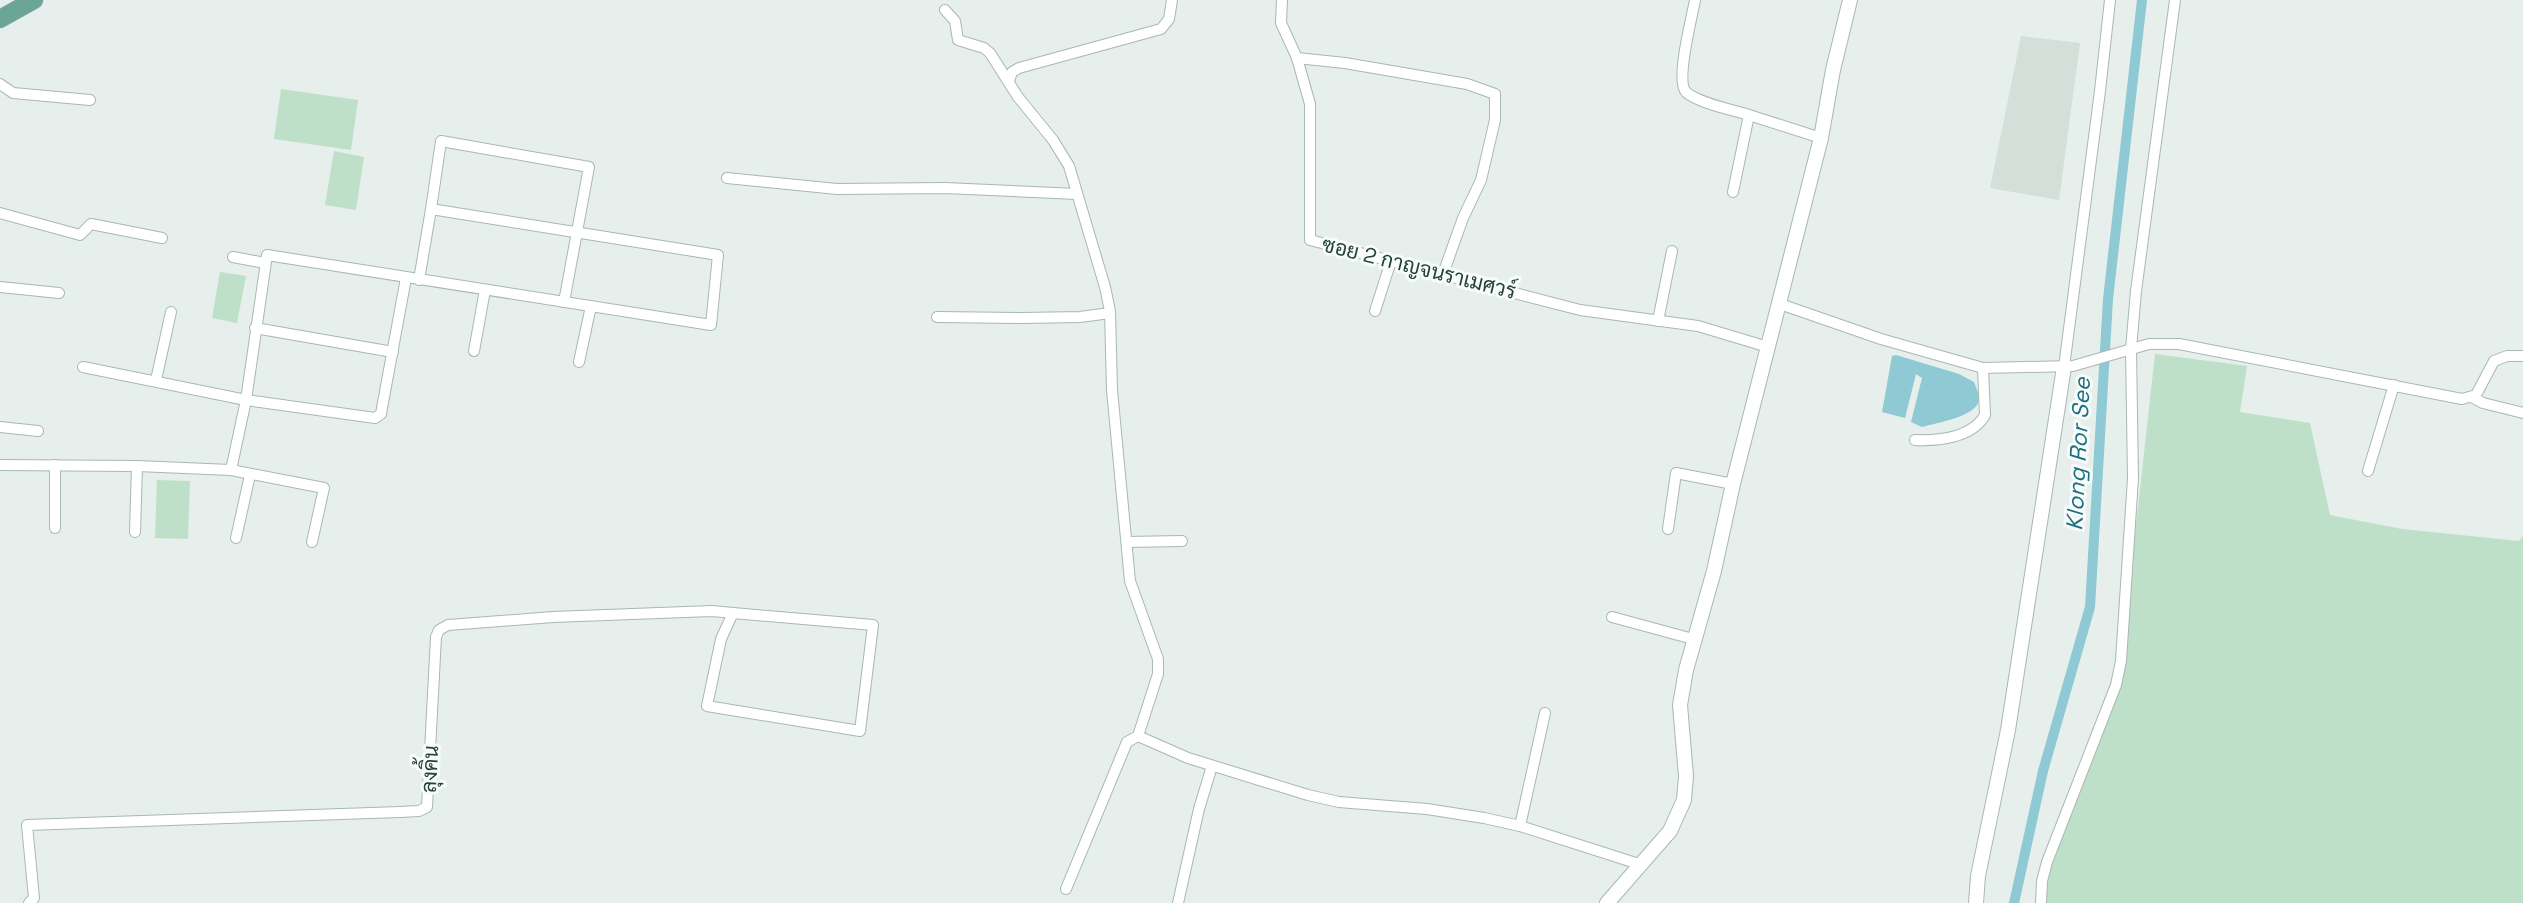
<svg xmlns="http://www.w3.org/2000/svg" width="2523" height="903" viewBox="0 0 2523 903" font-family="'Space Grotesk',Sarabun,sans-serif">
<rect width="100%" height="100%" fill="#e6efeb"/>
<!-- built -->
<polygon fill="#d4dfda" points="2021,36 2080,43 2059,200 1990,188"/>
<!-- green -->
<g fill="#bfe0c8">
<polygon points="281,89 358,100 351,150 274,139"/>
<polygon points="334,151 364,157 356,210 325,205"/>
<polygon points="220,272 246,276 237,323 212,318"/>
<polygon points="2155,354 2247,366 2240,412 2310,423 2330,515 2402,529 2519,541 2523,536 2523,903 2046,903 2047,862 2121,661"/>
<polygon points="157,480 190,481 188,539 155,538"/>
</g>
<!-- water -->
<path fill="#8ec9d4" d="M1896,355L1959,374L1974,382C1976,387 1979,394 1979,399C1979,416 1936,423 1922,427L1911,422L1922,378L1916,374L1905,418L1882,412L1892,356Z"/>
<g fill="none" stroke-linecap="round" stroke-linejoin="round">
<!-- canal -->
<polyline stroke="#8ec9d4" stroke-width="10" points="2014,903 2043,771 2090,607 2108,299 2142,0"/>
<defs>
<g id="minor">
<polyline points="1282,0 1281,23 1297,58 1310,104 1310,240 1580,310 1698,326 1768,347"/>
<path d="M1695,0C1692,18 1675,80 1686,92C1698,103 1733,110 1749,115"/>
<polyline points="945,10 955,21 958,40 984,48 990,53 1018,97 1053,140 1069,166 1105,287 1110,311 1112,390 1130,581 1158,659 1158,674 1138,736 1188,758 1308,795 1339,802 1427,809 1484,818 1520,826 1642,865"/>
<polyline points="1297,58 1345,63 1467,84 1495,94 1495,120 1481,180 1463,218 1443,274"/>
<polyline points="1009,81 1012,72 1019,68 1161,29 1169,19 1172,0"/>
<polyline points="0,84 13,93 90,100"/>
<polyline points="727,178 837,189 945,188 1077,194"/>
<polyline points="1733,192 1749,115 1821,138"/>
<polyline points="431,209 441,141 589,167 564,302"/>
<polyline points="0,213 80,235 91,224 162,238"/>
<polyline points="233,257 265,263"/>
<polyline points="0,287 59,293"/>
<polyline points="1780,304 1881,339 1983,368 2073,366 2149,344 2179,344 2462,399 2476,395 2494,361 2507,356 2523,356"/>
<polyline points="1375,311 1391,261"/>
<polyline points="937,317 1023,318 1080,317 1110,313"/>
<polyline points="1658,321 1672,251"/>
<polyline points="255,328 393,352"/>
<polyline points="474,351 485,290"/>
<polyline points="579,362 591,306"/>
<polyline points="83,367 246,400 375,418 381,414 382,408 406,278"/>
<polyline points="2064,367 2100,91 2110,0"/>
<polyline points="156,380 171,312"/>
<polyline points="2472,397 2483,403 2523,413"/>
<polyline points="0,427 38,431"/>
<path d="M1915,440C1938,441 1972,438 1985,415L1983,368"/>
<polyline points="0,465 137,466 231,470 324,488 312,542"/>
<polyline points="231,470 246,400 267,255 711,325 718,255 431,209 419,280"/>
<polyline points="2368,471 2394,385"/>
<polyline points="55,528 55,465"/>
<polyline points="1668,529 1676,473 1733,484"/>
<polyline points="135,532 137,466"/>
<polyline points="236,538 250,475"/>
<polyline points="1127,542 1182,541"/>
<polyline points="1612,617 1693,639"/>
<polyline points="1520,826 1545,713"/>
<polyline points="1066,889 1127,742 1138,736"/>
<polyline points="29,903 34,898 27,825 400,812 419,811 427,807 436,637 439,630 448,625 553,617 712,611 733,613 873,625 860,731 707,706 721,639 733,613"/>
<polyline points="1178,903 1199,809 1212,766"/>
<polyline points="2041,903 2042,881 2047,862 2116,685 2121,661 2133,478 2131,349 2136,291 2175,0"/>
</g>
<g id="tertiary">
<polyline points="1607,903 1670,831 1684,800 1686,776 1680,705 1686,670 1714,571 1733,484 1821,138 1833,70 1850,0"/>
<polyline points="1976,903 1978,876 2008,730 2064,367"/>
</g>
<polyline id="primary" points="0,19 34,0"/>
</defs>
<!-- minor casing -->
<use href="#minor" stroke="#a8b8b2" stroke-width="12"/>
<!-- tertiary casing -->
<use href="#tertiary" stroke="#a8b8b2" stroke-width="16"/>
<!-- primary casing -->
<use href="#primary" stroke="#c2cac8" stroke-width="19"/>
<!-- minor -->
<use href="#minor" stroke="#fff" stroke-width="10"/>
<!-- tertiary -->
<use href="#tertiary" stroke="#fff" stroke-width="14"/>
<!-- primary -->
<use href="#primary" stroke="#6aa596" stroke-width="18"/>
</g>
<g text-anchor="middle" stroke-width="6" stroke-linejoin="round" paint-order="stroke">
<!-- street labels -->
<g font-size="21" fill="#24423a" stroke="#f7fbf9">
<text transform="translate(1419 268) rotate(14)" y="7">ซอย 2 กาญจนราเมศวร์</text>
<text transform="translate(430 769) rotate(-87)" y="7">ลุงคิ้น</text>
</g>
<!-- water labels -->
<g font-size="23" font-style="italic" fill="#1c6f80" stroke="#f7fbf9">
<text transform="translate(2078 454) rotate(-87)" y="8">Klong Ror See</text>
</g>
</g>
</svg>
